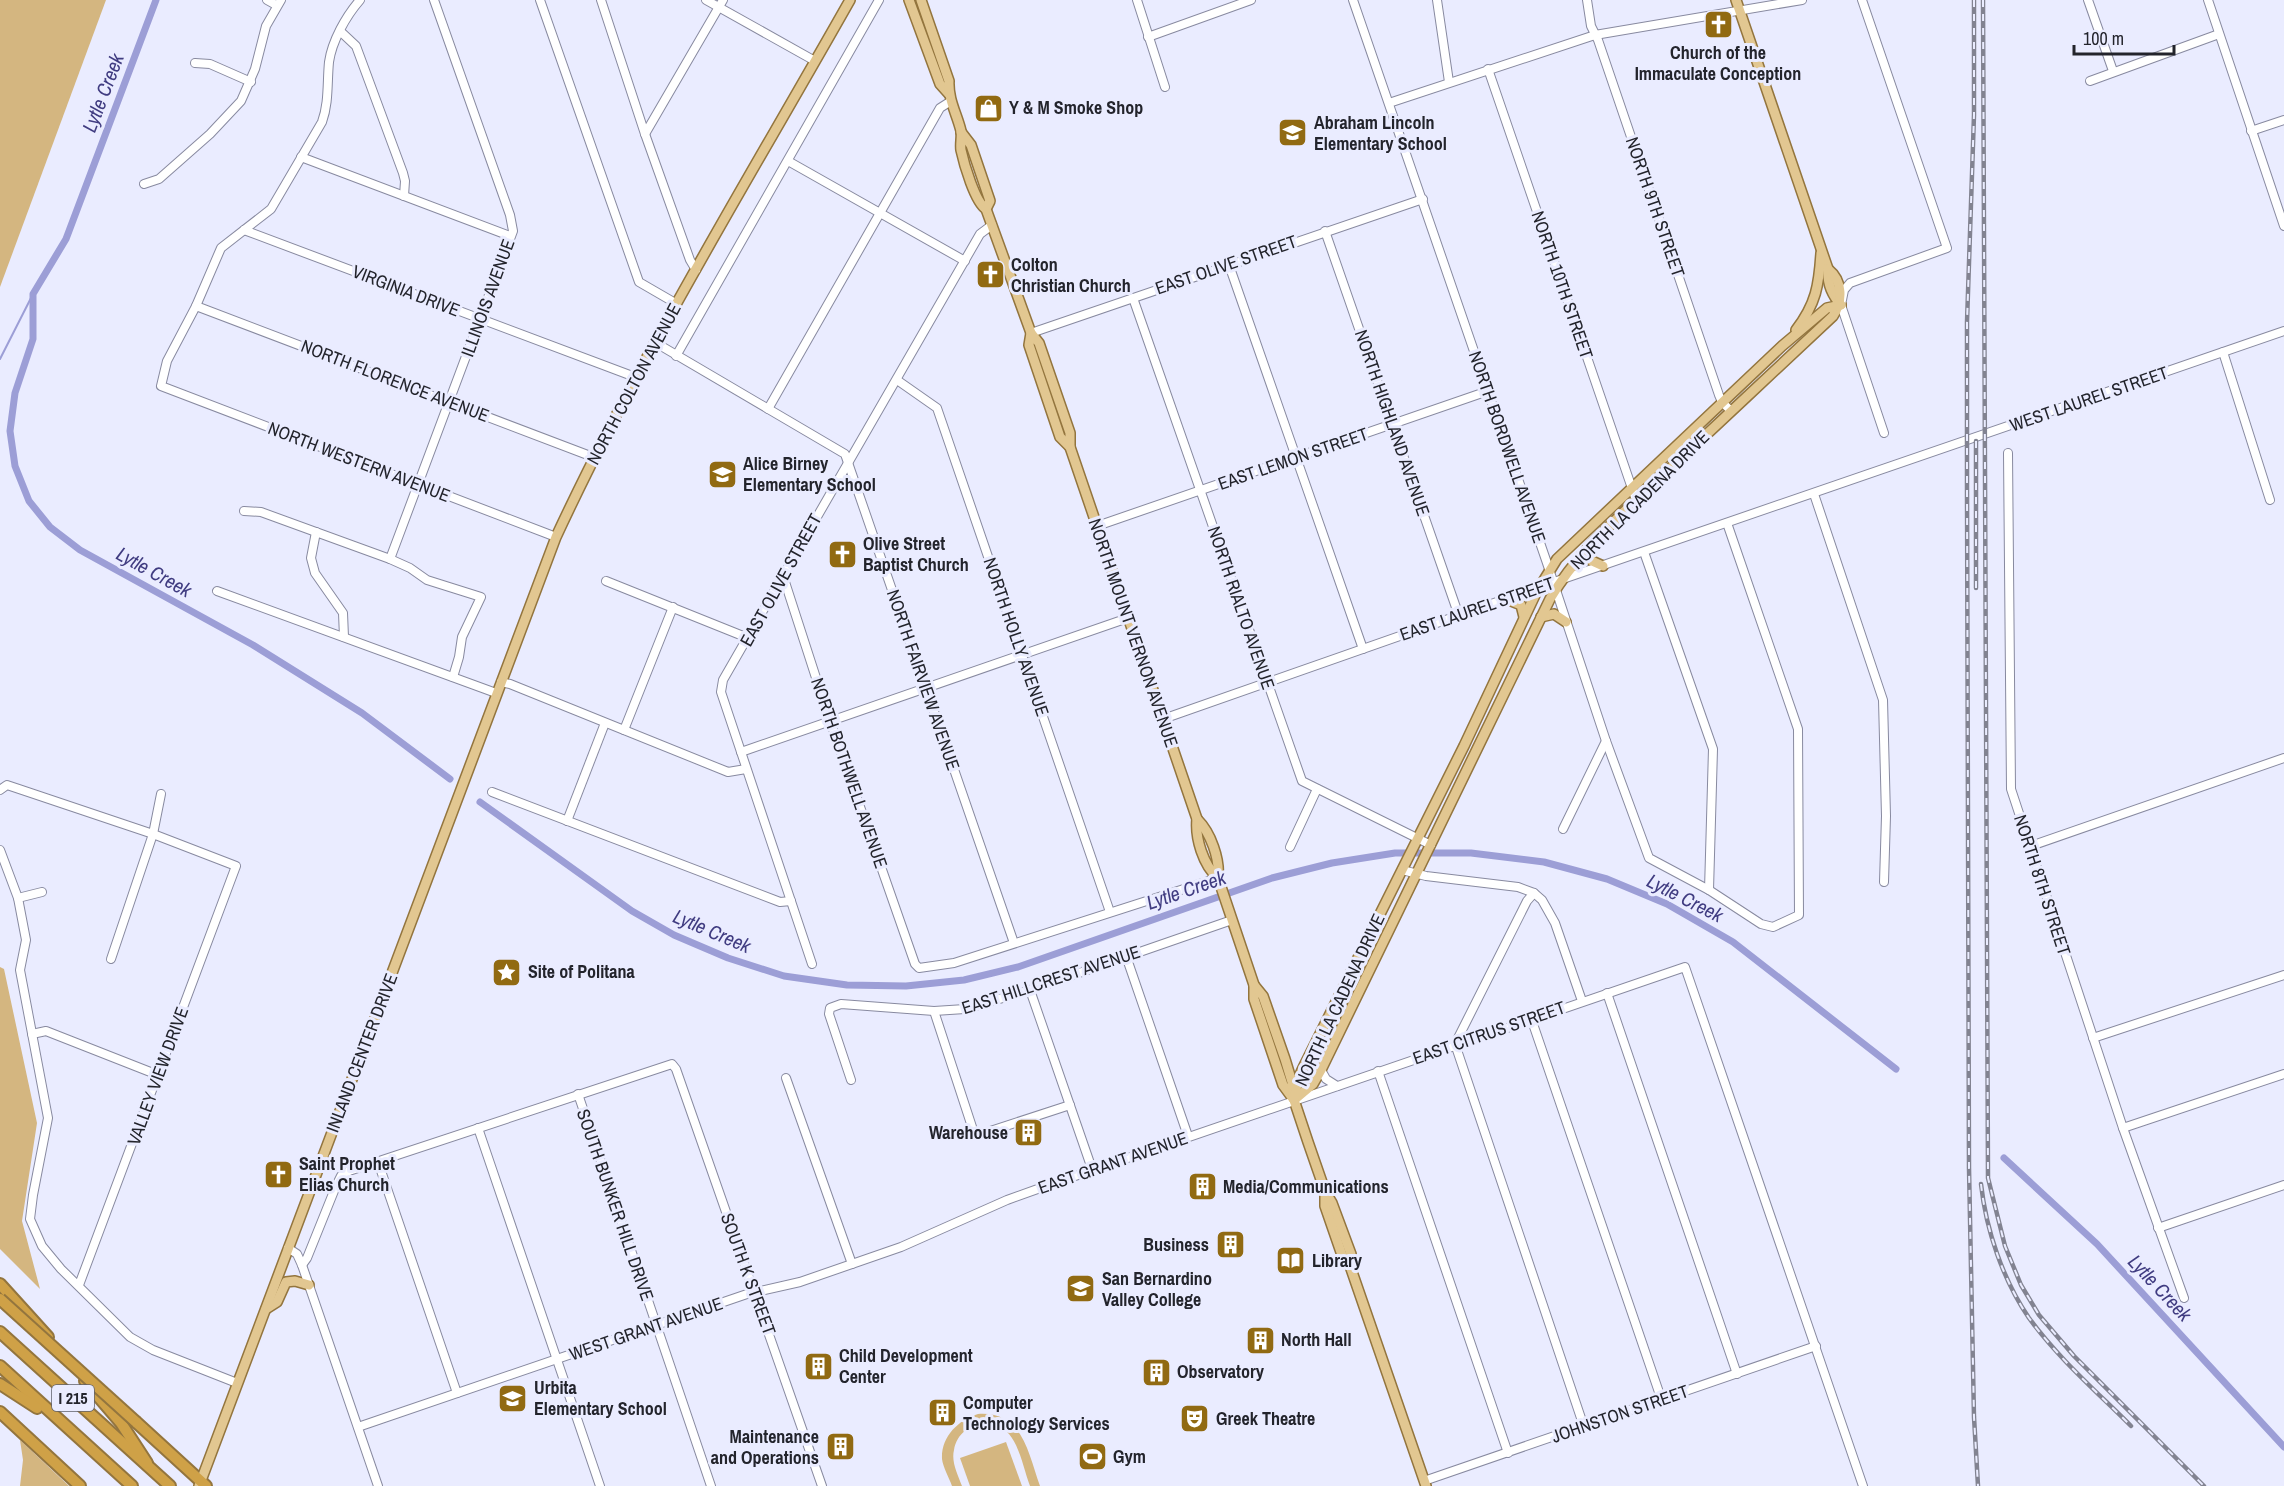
<svg xmlns="http://www.w3.org/2000/svg" width="2284" height="1486" viewBox="0 0 2284 1486" font-family="'Archivo Narrow',sans-serif">
<rect width="100%" height="100%" fill="#eaecff"/>
<!-- green -->
<g fill="#d4b680">
<polygon points="0,0 106,0 0,287"/>
<polygon points="0,967 4,969 37,1123 22,1221 40,1289 0,1249"/>
<path d="M978,1414C1023,1411 1028,1453 1040,1486H1030C1024,1470 1020,1447 1009,1434C991,1414 958,1424 954,1450C951,1462 958,1475 962,1486H952C949,1478 943,1467 942,1459C941,1437 958,1420 978,1414Z"/>
<polygon points="20,1440 69,1486 20,1486 23,1460"/>
<polygon points="1006,1442 1022,1486 970,1486 960,1458"/>
</g>
<g fill="none" stroke-linecap="round" stroke-linejoin="round">
<!-- stream -->
<polyline stroke="#9c9ed6" stroke-width="2" points="0,359 33,294"/>
<!-- canal -->
<g stroke="#9c9ed6" stroke-width="7">
<polyline points="156,0 66,239 33,294 33,339 15,393 10,431 15,466 29,501 50,527 80,550 253,645 362,713 450,779"/>
<polyline points="480,802 632,911 674,935 728,958 784,976 847,985 906,986 964,980 1018,967 1272,878 1332,863 1395,853 1471,853 1544,862 1607,879 1667,904 1733,942 1896,1069"/>
<polyline points="2004,1158 2097,1244 2284,1447"/>
</g>
<defs>
<g id="minor">
<polyline points="267,0 276,5"/>
<path d="M360,0C346,16 332,41 329,62C327,83 329,103 322,122L271,209L221,248L196,306L167,361L161,386L556,537"/>
<polyline points="540,0 639,282 677,304"/>
<polyline points="601,0 645,134 690,260 696,270"/>
<polyline points="706,0 815,61"/>
<polyline points="1137,0 1165,87"/>
<polyline points="1353,0 1547,563 1606,741 1649,858 1709,890 1761,924 1773,927 1799,915 1798,729 1727,523"/>
<polyline points="1437,0 1449,82"/>
<polyline points="1587,0 1591,26 1598,40 1719,395 1722,402 1731,411"/>
<polyline points="1862,0 1947,248 1850,283 1844,290 1841,305 1884,433"/>
<polyline points="2088,0 2113,71"/>
<polyline points="2208,0 2284,226"/>
<polyline points="340,31 356,46 403,173 405,181 404,196"/>
<polyline points="1148,37 1251,0"/>
<polyline points="195,63 210,64 251,82"/>
<polyline points="1488,69 1636,500"/>
<polyline points="2090,81 2219,34"/>
<polyline points="1389,103 1595,35 1802,0"/>
<polyline points="2251,131 2284,120"/>
<polyline points="645,134 723,0"/>
<polyline points="301,157 510,236"/>
<polyline points="788,161 965,261"/>
<polyline points="144,184 159,179 210,134 241,101 255,69 266,26 281,0"/>
<polyline points="244,230 635,377"/>
<polyline points="1325,231 1459,616"/>
<polyline points="1229,265 1363,649"/>
<polyline points="1133,298 1302,781 1431,845"/>
<polyline points="196,306 593,457"/>
<polyline points="1031,333 1423,199"/>
<polyline points="656,343 845,454 1014,943"/>
<polyline points="2223,352 2270,500"/>
<polyline points="676,356 879,0"/>
<polyline points="897,380 937,408 1110,912"/>
<polyline points="768,409 940,108 951,101"/>
<polyline points="2008,453 2011,789 2123,1128 2184,1298"/>
<polyline points="1814,494 1883,700 1886,816 1884,882"/>
<polyline points="244,511 261,512 390,559 410,568 427,580 481,597 462,637 459,657 453,677"/>
<polyline points="1097,526 1488,391"/>
<polyline points="316,532 311,558 315,573 343,613 344,637"/>
<polyline points="1644,552 1713,749 1709,890"/>
<polyline points="390,559 513,231 510,215 434,0"/>
<polyline points="781,578 785,582 830,721 915,964 919,968 954,963 1218,878"/>
<polyline points="606,581 748,638"/>
<polyline points="217,591 496,693"/>
<polyline points="501,682 510,684 728,772 746,769"/>
<polyline points="1163,719 1528,591 2284,331"/>
<polyline points="624,730 673,607"/>
<polyline points="741,752 1128,618"/>
<polyline points="0,790 7,785 19,789 153,834 236,866 79,1285"/>
<polyline points="492,792 780,902 791,901"/>
<polyline points="567,821 605,723"/>
<polyline points="1563,829 1606,741"/>
<polyline points="1290,847 1317,789"/>
<polyline points="2028,847 2284,758"/>
<polyline points="0,850 18,898 26,940 20,970 48,1118 33,1195 30,1219 42,1246 61,1269 130,1337 153,1350 237,1383"/>
<polyline points="1402,870 1426,876 1518,887 1534,893 1542,900 1555,923 1582,1001"/>
<polyline points="1534,893 1527,901 1455,1044 1584,1427"/>
<polyline points="18,898 42,892"/>
<polyline points="1126,956 1188,1136"/>
<polyline points="111,959 153,834 161,794"/>
<polyline points="812,964 721,692 723,680 980,234 992,225"/>
<polyline points="1030,990 1092,1169"/>
<polyline points="1607,993 1737,1374"/>
<polyline points="934,1011 975,1136 1070,1105"/>
<polyline points="1531,1018 1662,1401"/>
<polyline points="32,1034 46,1031 158,1075"/>
<polyline points="2093,1038 2284,975"/>
<polyline points="1321,1070 1326,1079 1337,1086"/>
<polyline points="1378,1071 1508,1453"/>
<polyline points="786,1078 852,1264"/>
<polyline points="851,1080 829,1014 830,1008 841,1004 934,1011 965,1009 1030,990 1232,920"/>
<polyline points="578,1094 711,1486"/>
<polyline points="478,1128 600,1486"/>
<polyline points="2123,1128 2284,1074"/>
<polyline points="378,1162 457,1393"/>
<polyline points="2158,1228 2284,1185"/>
<polyline points="288,1248 297,1254 302,1265 378,1486"/>
<polyline points="302,1265 307,1258 336,1186 341,1176 349,1171 672,1064 676,1069 822,1486"/>
<polyline points="358,1427 747,1294 800,1282 901,1247 1007,1200 1046,1186 1685,967 1863,1486"/>
<polyline points="1424,1481 1816,1346"/>
</g>
<g id="major">
<polyline points="909,0 940,84 949,94"/>
<path d="M921,0L949,81C948,100 957,114 961,131C962,137 960,144 961,150C964,164 975,202 986,209L1031,333L1039,343L1070,433V447L1197,819C1195,838 1203,865 1218,878"/>
<path d="M1736,0L1828,269C1827,282 1832,295 1841,305"/>
<polyline points="961,132 971,145 990,201 986,209"/>
<path d="M1796,330C1816,304 1819,285 1821,253"/>
<polyline points="1031,333 1029,345 1060,437 1070,447"/>
<polyline points="1586,550 1592,561 1603,566"/>
<polyline points="1506,599 1521,605 1524,617"/>
<polyline points="1541,617 1554,614 1566,622"/>
<path d="M1197,819C1211,833 1220,859 1218,878L1254,985V999L1283,1085L1294,1100"/>
<polyline points="1254,985 1263,996 1285,1059 1292,1082 1294,1100 1308,1142 1325,1191 1332,1203 1351,1254 1349,1263"/>
<path d="M1294,1100L1313,1084L1321,1070L1550,599C1577,552 1621,515 1660,478C1717,424 1776,370 1833,316C1843,301 1843,281 1828,269"/>
<polyline points="1294,1100 1298,1079 1303,1068 1464,746 1536,593 1557,559 1782,346 1827,308 1841,305"/>
<polyline points="1325,1191 1325,1206 1343,1258 1349,1263 1426,1486"/>
<polyline points="266,1309 277,1302 286,1282 295,1281 309,1285"/>
<path d="M199,1486L556,537C642,352 750,177 850,0"/>
</g>
<g id="highway">
<polyline points="0,1284 48,1337"/>
<polyline points="0,1332 170,1486"/>
<polyline points="0,1366 132,1486"/>
<polyline points="85,1381 121,1423 147,1463"/>
<polyline points="0,1384 37,1408"/>
<polyline points="0,1412 80,1486"/>
<polyline points="136,1422 206,1486"/>
</g>
</defs>
<!-- minor casing -->
<use href="#minor" stroke="#888aa0" stroke-width="10"/>
<!-- major casing -->
<use href="#major" stroke="#93753e" stroke-width="12"/>
<!-- highway casing -->
<use href="#highway" stroke="#93753e" stroke-width="14"/>
<!-- minor -->
<use href="#minor" stroke="#fff" stroke-width="8"/>
<!-- major -->
<use href="#major" stroke="#e2c791" stroke-width="9"/>
<!-- highway -->
<use href="#highway" stroke="#cfa147" stroke-width="10"/>
<defs>
<g id="rail">
<polyline points="1974,0 1974,115 1967,322 1967,486 1969,1168 1974,1417 1978,1486"/>
<polyline points="1983,0 1988,1178 2005,1246 2021,1285 2039,1315 2074,1356 2204,1486"/>
<polyline points="1976,441 1976,588"/>
<path d="M1981,1184C1986,1230 2003,1280 2029,1318C2058,1358 2096,1391 2131,1426"/>
</g>
</defs>
<!-- rail casing -->
<use href="#rail" stroke="#828391" stroke-width="4.5"/>
<!-- rail -->
<use href="#rail" stroke="#eaecff" stroke-width="2" stroke-dasharray="7" stroke-linecap="butt"/>
<defs>
<polyline id="highway-bridge" points="0,1299 136,1422"/>
</defs>
<!-- highway-bridge casing -->
<use href="#highway-bridge" stroke="#93753e" stroke-width="14" stroke-linecap="butt"/>
<!-- highway-bridge -->
<use href="#highway-bridge" stroke="#cfa147" stroke-width="10"/>
</g>
<!-- icons -->
<defs>
<symbol id="church-square" viewBox="-11 -11 22 22"><rect x="-9" y="-9" width="18" height="18" rx="4" fill="#916a12" stroke="#eaecff"/><path d="M-1.2-6h2.4v3.5h3.3v2.4h-3.3V6h-2.4V-.1h-3.3v-2.4h3.3Z" fill="#fff"/></symbol>
<symbol id="shop-square" viewBox="-11 -11 22 22"><rect x="-9" y="-9" width="18" height="18" rx="4" fill="#916a12" stroke="#eaecff"/><path d="M-5-2.5h2.3a2.7 3.5 0 0 1 5.4 0H5L5.5 6h-11ZM-1.5-2.5h3a1.5 2.3 0 0 0-3 0Z" fill="#fff"/></symbol>
<symbol id="school-square" viewBox="-11 -11 22 22"><rect x="-9" y="-9" width="18" height="18" rx="4" fill="#916a12" stroke="#eaecff"/><path d="M0-5L7-2L0 1L-7-2ZM-4 1L0 2.5L4 1V4Q0 6-4 4Z" fill="#fff"/></symbol>
<symbol id="sight-square" viewBox="-11 -11 22 22"><rect x="-9" y="-9" width="18" height="18" rx="4" fill="#916a12" stroke="#eaecff"/><path d="M0-6L1.8-2.2L6-1.7L2.9 1.2L3.7 5.4L0 3.3L-3.7 5.4L-2.9 1.2L-6-1.7L-1.8-2.2Z" fill="#fff"/></symbol>
<symbol id="building-square" viewBox="-11 -11 22 22"><rect x="-9" y="-9" width="18" height="18" rx="4" fill="#916a12" stroke="#eaecff"/><path d="M-4-6H4V6H1V3H-1V6H-4ZM-2.5-4.3h1.7v1.8h-1.7ZM.8-4.3h1.7v1.8H.8ZM-2.5-1h1.7V.8h-1.7ZM.8-1h1.7V.8H.8Z" fill="#fff"/></symbol>
<symbol id="library-square" viewBox="-11 -11 22 22"><rect x="-9" y="-9" width="18" height="18" rx="4" fill="#916a12" stroke="#eaecff"/><path d="M-6-4Q-3-5.5-.7-3.5V5Q-3 3-6 4ZM6-4Q3-5.5 .7-3.5V5Q3 3 6 4Z" fill="#fff"/></symbol>
<symbol id="university-square" viewBox="-11 -11 22 22"><rect x="-9" y="-9" width="18" height="18" rx="4" fill="#916a12" stroke="#eaecff"/><path d="M0-5L7-2L0 1L-7-2ZM-4 1L0 2.5L4 1V4Q0 6-4 4Z" fill="#fff"/></symbol>
<symbol id="theatre-square" viewBox="-11 -11 22 22"><rect x="-9" y="-9" width="18" height="18" rx="4" fill="#916a12" stroke="#eaecff"/><path d="M-5-5.5Q0-4 5-5.5V0Q5 5 0 6Q-5 5-5 0ZM-3.3-2.5H-1v1.5H-3.3ZM1-2.5H3.3v1.5H1ZM-2.8 1Q0 5.5 2.8 1Z" fill="#fff"/></symbol>
<symbol id="stadium-square" viewBox="-11 -11 22 22"><rect x="-9" y="-9" width="18" height="18" rx="4" fill="#916a12" stroke="#eaecff"/><path d="M0-5a6.5 5 0 1 0 0 10a6.5 5 0 1 0 0-10ZM-3.5-1.8h7v3.6h-7Z" fill="#fff"/></symbol>
</defs>
<g fill-rule="evenodd">
<use href="#church-square" x="1702" y="8" width="33" height="33"/>
<use href="#shop-square" x="972" y="92" width="33" height="33"/>
<use href="#school-square" x="1276" y="116" width="33" height="33"/>
<use href="#church-square" x="974" y="258" width="33" height="33"/>
<use href="#school-square" x="706" y="458" width="33" height="33"/>
<use href="#church-square" x="826" y="538" width="33" height="33"/>
<use href="#sight-square" x="490" y="956" width="33" height="33"/>
<use href="#building-square" x="1012" y="1116" width="33" height="33"/>
<use href="#church-square" x="262" y="1158" width="33" height="33"/>
<use href="#building-square" x="1186" y="1170" width="33" height="33"/>
<use href="#building-square" x="1214" y="1228" width="33" height="33"/>
<use href="#library-square" x="1274" y="1244" width="33" height="33"/>
<use href="#university-square" x="1064" y="1272" width="33" height="33"/>
<use href="#building-square" x="1244" y="1324" width="33" height="33"/>
<use href="#building-square" x="802" y="1350" width="33" height="33"/>
<use href="#building-square" x="1140" y="1356" width="33" height="33"/>
<use href="#school-square" x="496" y="1382" width="33" height="33"/>
<use href="#building-square" x="926" y="1396" width="33" height="33"/>
<use href="#theatre-square" x="1178" y="1402" width="33" height="33"/>
<use href="#building-square" x="824" y="1430" width="33" height="33"/>
<use href="#stadium-square" x="1076" y="1440" width="33" height="33"/>
</g>
<g text-anchor="middle" stroke-width="6" stroke-linejoin="round" paint-order="stroke">
<!-- shield labels -->
<rect fill="#eaecff" stroke="#5f606b" stroke-width="1.5" x="52" y="1385" width="42" height="26" rx="4.5"/>
<g font-size="16" font-weight="bold" fill="#23242c">
<text x="73" y="1404">I 215</text>
</g>
<!-- poi labels -->
<g font-size="18" font-weight="bold" fill="#23242c" stroke="#eaecff" text-anchor="start">
<text x="1718" y="59" text-anchor="middle">Church of the<tspan x="1718" dy="21">Immaculate Conception</tspan></text>
<text x="1009" y="114">Y &amp; M Smoke Shop</text>
<text x="1314" y="129">Abraham Lincoln<tspan x="1314" dy="21">Elementary School</tspan></text>
<text x="1011" y="271">Colton<tspan x="1011" dy="21">Christian Church</tspan></text>
<text x="743" y="470">Alice Birney<tspan x="743" dy="21">Elementary School</tspan></text>
<text x="863" y="550">Olive Street<tspan x="863" dy="21">Baptist Church</tspan></text>
<text x="528" y="978">Site of Politana</text>
<text x="1008" y="1139" text-anchor="end">Warehouse</text>
<text x="299" y="1170">Saint Prophet<tspan x="299" dy="21">Elias Church</tspan></text>
<text x="1223" y="1193">Media/Communications</text>
<text x="1209" y="1251" text-anchor="end">Business</text>
<text x="1312" y="1267">Library</text>
<text x="1102" y="1285">San Bernardino<tspan x="1102" dy="21">Valley College</tspan></text>
<text x="1281" y="1346">North Hall</text>
<text x="839" y="1362">Child Development<tspan x="839" dy="21">Center</tspan></text>
<text x="1177" y="1378">Observatory</text>
<text x="534" y="1394">Urbita<tspan x="534" dy="21">Elementary School</tspan></text>
<text x="963" y="1409">Computer<tspan x="963" dy="21">Technology Services</tspan></text>
<text x="1216" y="1425">Greek Theatre</text>
<text x="819" y="1443" text-anchor="end">Maintenance<tspan x="819" dy="21">and Operations</tspan></text>
<text x="1113" y="1463">Gym</text>
</g>
<!-- street labels -->
<g font-size="18" fill="#23242c" stroke="#eaecff">
<text transform="translate(1655 207) rotate(71)" y="6">NORTH 9TH STREET</text>
<text transform="translate(1226 265) rotate(-19)" y="6">EAST OLIVE STREET</text>
<text transform="translate(1562 285) rotate(71)" y="6">NORTH 10TH STREET</text>
<text transform="translate(406 291) rotate(21)" y="6">VIRGINIA DRIVE</text>
<text transform="translate(488 298) rotate(-70)" y="6">ILLINOIS AVENUE</text>
<text transform="translate(395 381) rotate(21)" y="6">NORTH FLORENCE AVENUE</text>
<text transform="translate(634 384) rotate(-62)" y="6">NORTH COLTON AVENUE</text>
<text transform="translate(2089 399) rotate(-19)" y="6">WEST LAUREL STREET</text>
<text transform="translate(1392 423) rotate(71)" y="6">NORTH HIGHLAND AVENUE</text>
<text transform="translate(1507 447) rotate(71)" y="6">NORTH BORDWELL AVENUE</text>
<text transform="translate(1293 459) rotate(-19)" y="6">EAST LEMON STREET</text>
<text transform="translate(359 462) rotate(21)" y="6">NORTH WESTERN AVENUE</text>
<text transform="translate(1640 500) rotate(-45)" y="6">NORTH LA CADENA DRIVE</text>
<text transform="translate(781 580) rotate(-61)" y="6">EAST OLIVE STREET</text>
<text transform="translate(1241 608) rotate(71)" y="6">NORTH RIALTO AVENUE</text>
<text transform="translate(1477 609) rotate(-19)" y="6">EAST LAUREL STREET</text>
<text transform="translate(1133 633) rotate(71)" y="6">NORTH MOUNT VERNON AVENUE</text>
<text transform="translate(1016 637) rotate(71)" y="6">NORTH HOLLY AVENUE</text>
<text transform="translate(923 680) rotate(71)" y="6">NORTH FAIRVIEW AVENUE</text>
<text transform="translate(849 773) rotate(71)" y="6">NORTH BOTHWELL AVENUE</text>
<text transform="translate(2042 885) rotate(72)" y="6">NORTH 8TH STREET</text>
<text transform="translate(1051 980) rotate(-18)" y="6">EAST HILLCREST AVENUE</text>
<text transform="translate(1340 1000) rotate(-65)" y="6">NORTH LA CADENA DRIVE</text>
<text transform="translate(1489 1033) rotate(-19)" y="6">EAST CITRUS STREET</text>
<text transform="translate(362 1053) rotate(-69)" y="6">INLAND CENTER DRIVE</text>
<text transform="translate(158 1076) rotate(-70)" y="6">VALLEY VIEW DRIVE</text>
<text transform="translate(1113 1163) rotate(-19)" y="6">EAST GRANT AVENUE</text>
<text transform="translate(615 1205) rotate(71)" y="6">SOUTH BUNKER HILL DRIVE</text>
<text transform="translate(748 1274) rotate(70)" y="6">SOUTH K STREET</text>
<text transform="translate(646 1329) rotate(-19)" y="6">WEST GRANT AVENUE</text>
<text transform="translate(1620 1414) rotate(-19)" y="6">JOHNSTON STREET</text>
</g>
<!-- water labels -->
<g font-size="20" font-style="italic" fill="#403c81" stroke="#eaecff">
<text transform="translate(103 93) rotate(-69)" y="7">Lytle Creek</text>
<text transform="translate(154 572) rotate(29)" y="7">Lytle Creek</text>
<text transform="translate(1186 890) rotate(-19)" y="7">Lytle Creek</text>
<text transform="translate(1685 898) rotate(27)" y="7">Lytle Creek</text>
<text transform="translate(712 931) rotate(23)" y="7">Lytle Creek</text>
<text transform="translate(2160 1288) rotate(47)" y="7">Lytle Creek</text>
</g>
</g>
<!-- scale -->
<path d="M2074 45v9h100v-9" fill="none" stroke="#23242c" stroke-width="3"/>
<text x="2083" y="45" font-size="18" fill="#23242c" stroke="#eaecff" stroke-width="4.5" paint-order="stroke">100 m</text>
</svg>
